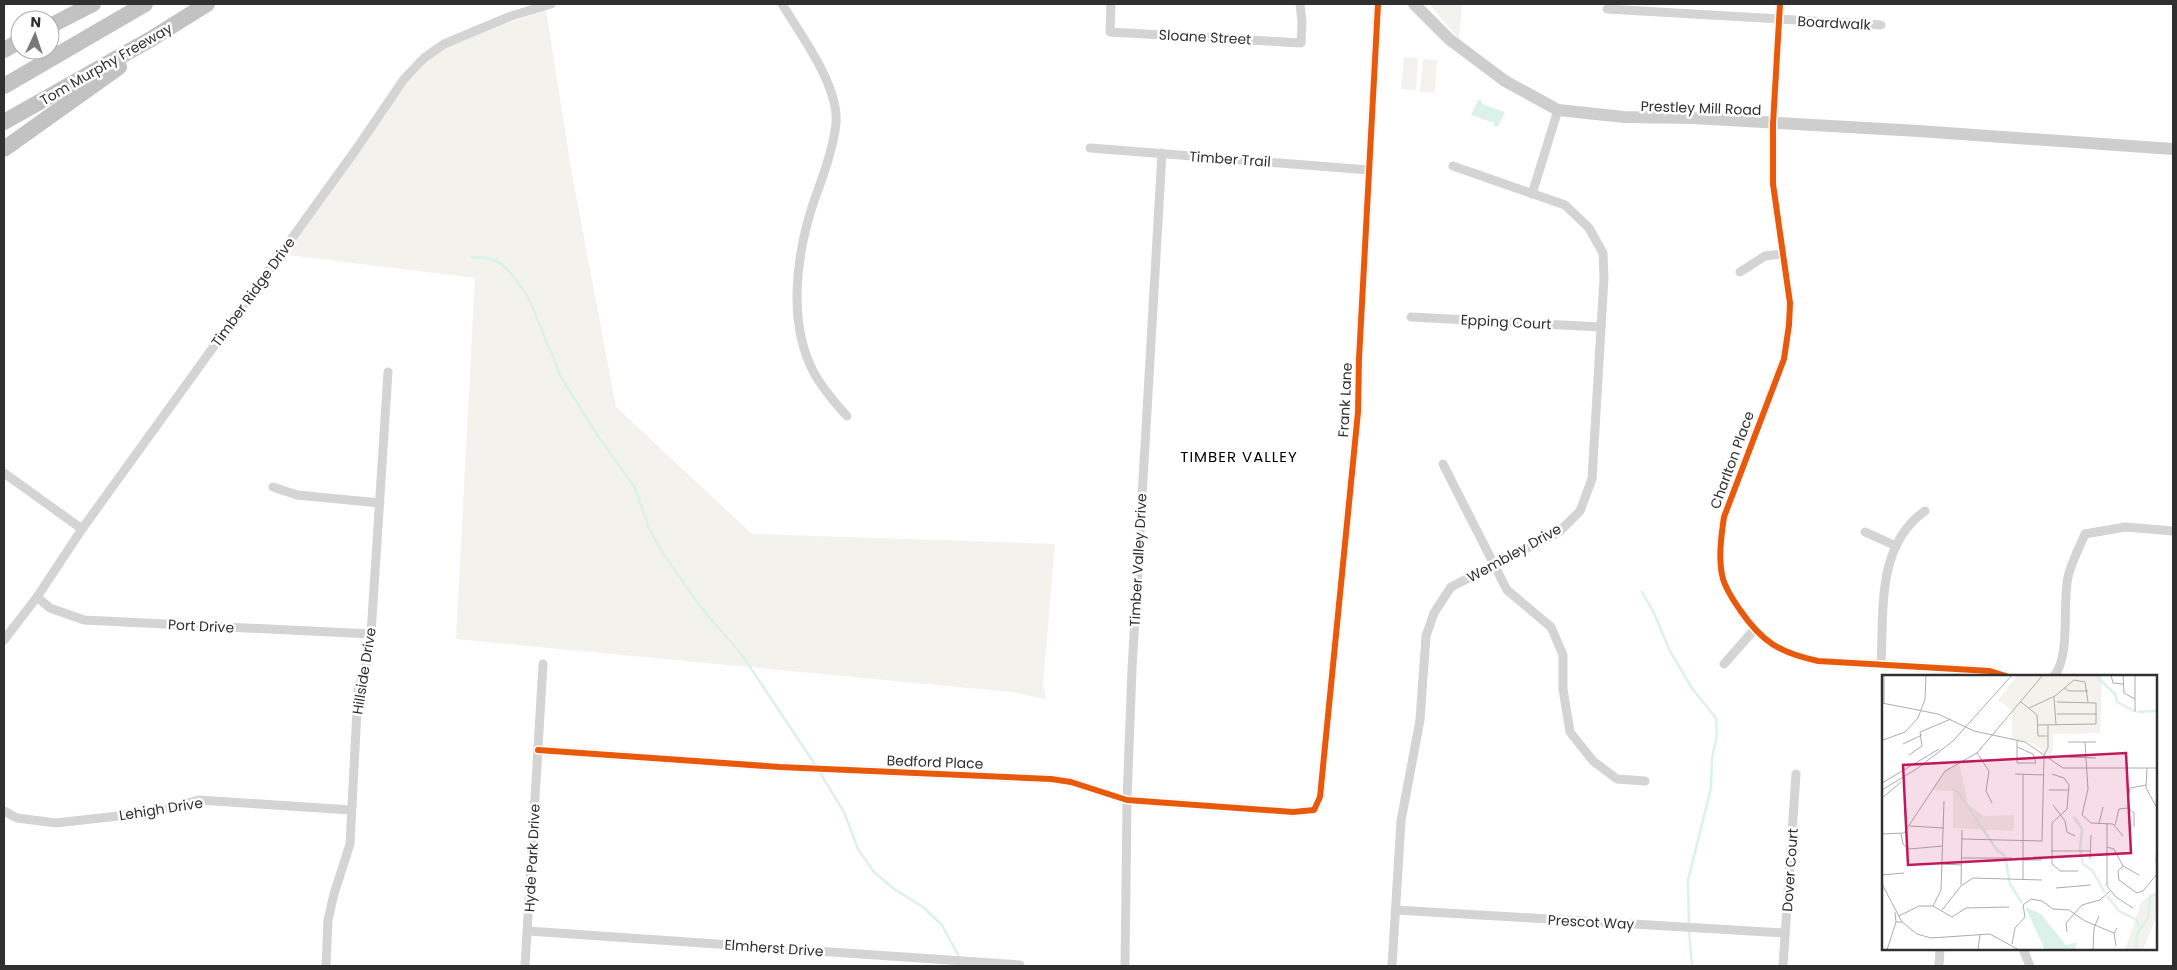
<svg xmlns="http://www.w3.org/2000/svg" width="2177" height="970" viewBox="0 0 2177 970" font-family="Poppins,sans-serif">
<rect width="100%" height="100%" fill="#fff"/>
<!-- green -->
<g fill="#f3f2ec">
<polygon points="1429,4 1462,4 1459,39"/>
<polygon points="546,10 572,174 616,407 752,534 1055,544 1043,684 1046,699 1011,692 456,639 475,278 280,254 404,79 444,44"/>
<polygon points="1404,57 1418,58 1416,90 1401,89"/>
<polygon points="1423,59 1437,60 1435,93 1420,92"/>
</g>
<!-- water -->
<polygon fill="#dbf2eb" points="1478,100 1481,100 1482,104 1505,112 1498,127 1494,126 1494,123 1471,115"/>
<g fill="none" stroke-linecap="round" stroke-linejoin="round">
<!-- stream -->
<g stroke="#dbf2eb" stroke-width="2.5">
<polyline points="471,257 488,258 500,263 510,272 526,294 532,306 561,377 596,433 635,488 648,525 660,549 699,605 742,655 816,766"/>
<polyline points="1642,592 1654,613 1669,649 1691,687 1716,718 1717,735 1712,758 1711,788 1688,880 1689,925"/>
<polyline points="819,771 844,812 858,849 874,872 894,889 923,907 942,925 959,957"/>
<polyline points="1689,931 1692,966"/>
</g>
<!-- street -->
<g stroke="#d4d4d4" stroke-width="9">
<path d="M782,4C801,35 839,86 836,123C834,148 820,184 812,207C796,258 788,322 813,371C822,388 834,402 847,416"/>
<polyline points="1111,4 1110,32 1301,43 1302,22 1300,4"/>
<path d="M1780,4L1773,124V184L1790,303L1789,325L1784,359L1724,517C1721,537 1718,560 1723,579C1726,590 1734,601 1740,610C1762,642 1780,653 1818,661L1990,671L2006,676"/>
<polyline points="1607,9 1881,25"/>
<polyline points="1090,148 1369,170"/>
<polyline points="1532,194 1558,110"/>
<polyline points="1740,272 1765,256 1783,254"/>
<polyline points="1411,317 1601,327"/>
<polyline points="1443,464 1507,590 1551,627 1563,655 1563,689 1570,732 1593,761 1617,779 1645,781"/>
<polyline points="4,473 82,529"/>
<polyline points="273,487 297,495 380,503"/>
<polyline points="1865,532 1896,546"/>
<polyline points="37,597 50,608 84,620 371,634"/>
<polyline points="4,640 37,597 82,529 357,148 404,79 424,58 444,44 511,16 551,4"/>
<polyline points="1724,664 1754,630"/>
<path d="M1881,664C1884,612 1876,545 1925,511"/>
<path d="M2054,676C2071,656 2062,603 2068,577C2071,563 2079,548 2085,534L2125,527L2173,531"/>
<polyline points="538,750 780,767 1051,779 1071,782 1127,800 1293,812 1314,810 1320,797 1358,412 1359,359 1378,4"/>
<polyline points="4,811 17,818 56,823 154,812 199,800 351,810"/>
<polyline points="1396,910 1785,933"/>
<polyline points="528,931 1020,965"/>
<polyline points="2023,949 2030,966"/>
<polyline points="326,966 328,920 334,894 350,844 358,691 366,665 371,634 388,372"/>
<polyline points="525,966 543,664"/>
<polyline points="1125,966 1127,800 1132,669 1162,153"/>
<polyline points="1392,966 1401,821 1420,720 1426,636 1434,613 1451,587 1559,532 1580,511 1592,479 1604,278 1603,253 1589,228 1565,205 1453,166"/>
<polyline points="1783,966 1796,774"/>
<polyline points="1939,966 1940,949"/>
</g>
<!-- secondary -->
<polyline stroke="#cecece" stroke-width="12" points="1414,4 1449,39 1505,81 1558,110 1624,117 1693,118 1919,131 2173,149"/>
<!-- highway -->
<g stroke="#c2c2c2" stroke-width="16">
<polyline points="50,26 93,4"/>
<polyline points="4,50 20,41"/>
<polyline points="4,86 145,4"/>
<polyline points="4,122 151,39 207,4"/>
<polyline points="4,149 119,67"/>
</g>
<defs>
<g id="cycleway">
<path d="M1780,4L1773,124V184L1790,303L1789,325L1784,359L1724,517C1721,537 1718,560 1723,579C1726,590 1734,601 1740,610C1762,642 1780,653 1818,661L1990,671L2006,676"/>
<polyline points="538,750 780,767 1051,779 1071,782 1127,800 1293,812 1314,810 1320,797 1358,412 1359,359 1378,4"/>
</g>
</defs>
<!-- cycleway casing -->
<use href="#cycleway" stroke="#fff" stroke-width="9"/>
<!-- cycleway -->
<use href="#cycleway" stroke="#e8590c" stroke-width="6"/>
</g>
<g text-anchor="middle" stroke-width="5" stroke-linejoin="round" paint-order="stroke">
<!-- street labels -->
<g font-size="14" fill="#303030" stroke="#fff">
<text transform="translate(1834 23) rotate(3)" y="5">Boardwalk</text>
<text transform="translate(1205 37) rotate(3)" y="5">Sloane Street</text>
<text transform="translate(106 64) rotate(-30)" y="5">Tom Murphy Freeway</text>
<text transform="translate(1701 108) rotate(2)" y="5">Prestley Mill Road</text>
<text transform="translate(1230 159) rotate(4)" y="5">Timber Trail</text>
<text transform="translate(253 292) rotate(-54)" y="5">Timber Ridge Drive</text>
<text transform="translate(1506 322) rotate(3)" y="5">Epping Court</text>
<text transform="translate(1345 400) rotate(-87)" y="5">Frank Lane</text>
<text transform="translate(1732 460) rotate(-70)" y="5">Charlton Place</text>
<text transform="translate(1514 553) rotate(-29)" y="5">Wembley Drive</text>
<text transform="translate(1138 560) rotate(-87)" y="5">Timber Valley Drive</text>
<text transform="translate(201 626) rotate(3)" y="5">Port Drive</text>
<text transform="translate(364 671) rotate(-81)" y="5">Hillside Drive</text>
<text transform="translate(935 762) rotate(2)" y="5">Bedford Place</text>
<text transform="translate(161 809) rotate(-9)" y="5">Lehigh Drive</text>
<text transform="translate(532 858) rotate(-87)" y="5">Hyde Park Drive</text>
<text transform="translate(1790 870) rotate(-86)" y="5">Dover Court</text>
<text transform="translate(1591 922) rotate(3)" y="5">Prescot Way</text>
<text transform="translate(774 948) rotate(4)" y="5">Elmherst Drive</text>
</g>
<!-- neighbourhood labels -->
<g font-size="15" letter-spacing="1" fill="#000" stroke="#fff">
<text x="1239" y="462">TIMBER VALLEY</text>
</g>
</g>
<!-- overview -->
<g transform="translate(1882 675)">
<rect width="275" height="275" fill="#fff"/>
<path d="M136,0H220L218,58L171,59L170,86L153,69L130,64V35L116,25ZM77,88L86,129L101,141L132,140V156L71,153V116L51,115L63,96ZM275,216V240L261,275H243L259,227Z" fill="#f3f2ec"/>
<path d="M143,232L159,239L184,270L195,267L193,275H163Z" fill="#dbf2eb"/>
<path fill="none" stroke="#dbf2eb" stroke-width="2.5" d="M213,0L233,19L235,27L252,36M255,37L275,36M70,114L76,117L115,175L123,181L128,209L140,228M192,142L200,154L198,174L201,189L210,195L223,218M225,221L237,236L255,245L258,256M254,275L255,259L266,243L268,221L275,219"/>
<path fill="none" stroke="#acacac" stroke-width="1" d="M229,0L231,8L241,9M241,0L242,18L253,24M253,0V37M182,13L187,16H206M172,22L174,50M139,27L155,40L156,61H166M0,28L56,39L92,56L143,67L181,93H275M2,29V0M147,33L173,21L192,5L203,7L206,27M175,39H215M155,50L214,49V28L175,27M1,65L23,57L36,43L43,24L44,0M186,67H214M203,67L206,114L200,140L209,148L231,149L241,161M21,69L40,60M135,72L151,79L154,88H135V67L136,65M95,78L107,96L104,116L110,128M27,80L40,71L38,57L69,44M185,82L214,83M265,93L264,113L275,133M133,99L162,100M170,99L182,103L187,110L185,134L170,148V189L178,196H196M141,100V204M0,108L57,74M0,115L36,93L71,66L130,0M167,115H186M247,118L248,113L264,110M0,123L19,107M171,130L183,146L185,157L193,161M217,148L221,132M225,148V211L234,222L251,233M233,150L237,134L246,133L252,138V152M28,151L62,153M0,159L22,158L63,96L95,78L161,0M19,159L21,169L27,174L61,171M80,164L160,166L162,80L166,73V50M225,172L232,174L241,191L257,200M169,176H209M80,183H130M208,184L209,160M141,185H160M274,187L275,165M59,189L80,190M241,191L236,196L237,205L255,218L261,216L274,200M0,200L22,198M0,209L20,247L35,259L49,263L108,259L137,275M79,210L80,155M174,213L209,210M51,231L59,215L62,126M60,235L79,211L91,203L160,205M13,237L14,247H20M17,241L37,231H51L70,242L84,233L127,232M185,257L184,248L200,230L218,225L228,216M130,269L133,253L143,242L141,230L149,224L160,226L171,234L187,235L203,246L232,258M234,271L232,258L235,253M5,275L14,247M96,275L98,259M211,275L212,253L217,241"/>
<path fill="#c2185b" fill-opacity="0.15" stroke="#c2185b" stroke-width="2.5" d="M244,78L249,178L26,190L21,90Z"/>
<rect width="275" height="275" fill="none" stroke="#303030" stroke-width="2.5"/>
</g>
<!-- border -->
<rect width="2177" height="970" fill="none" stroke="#303030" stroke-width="10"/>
<!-- north arrow -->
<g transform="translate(35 35) rotate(3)"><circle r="24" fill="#ffffff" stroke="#acacac"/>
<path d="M0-4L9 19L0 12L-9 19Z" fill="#787878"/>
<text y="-8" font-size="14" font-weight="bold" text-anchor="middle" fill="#303030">N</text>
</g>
</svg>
